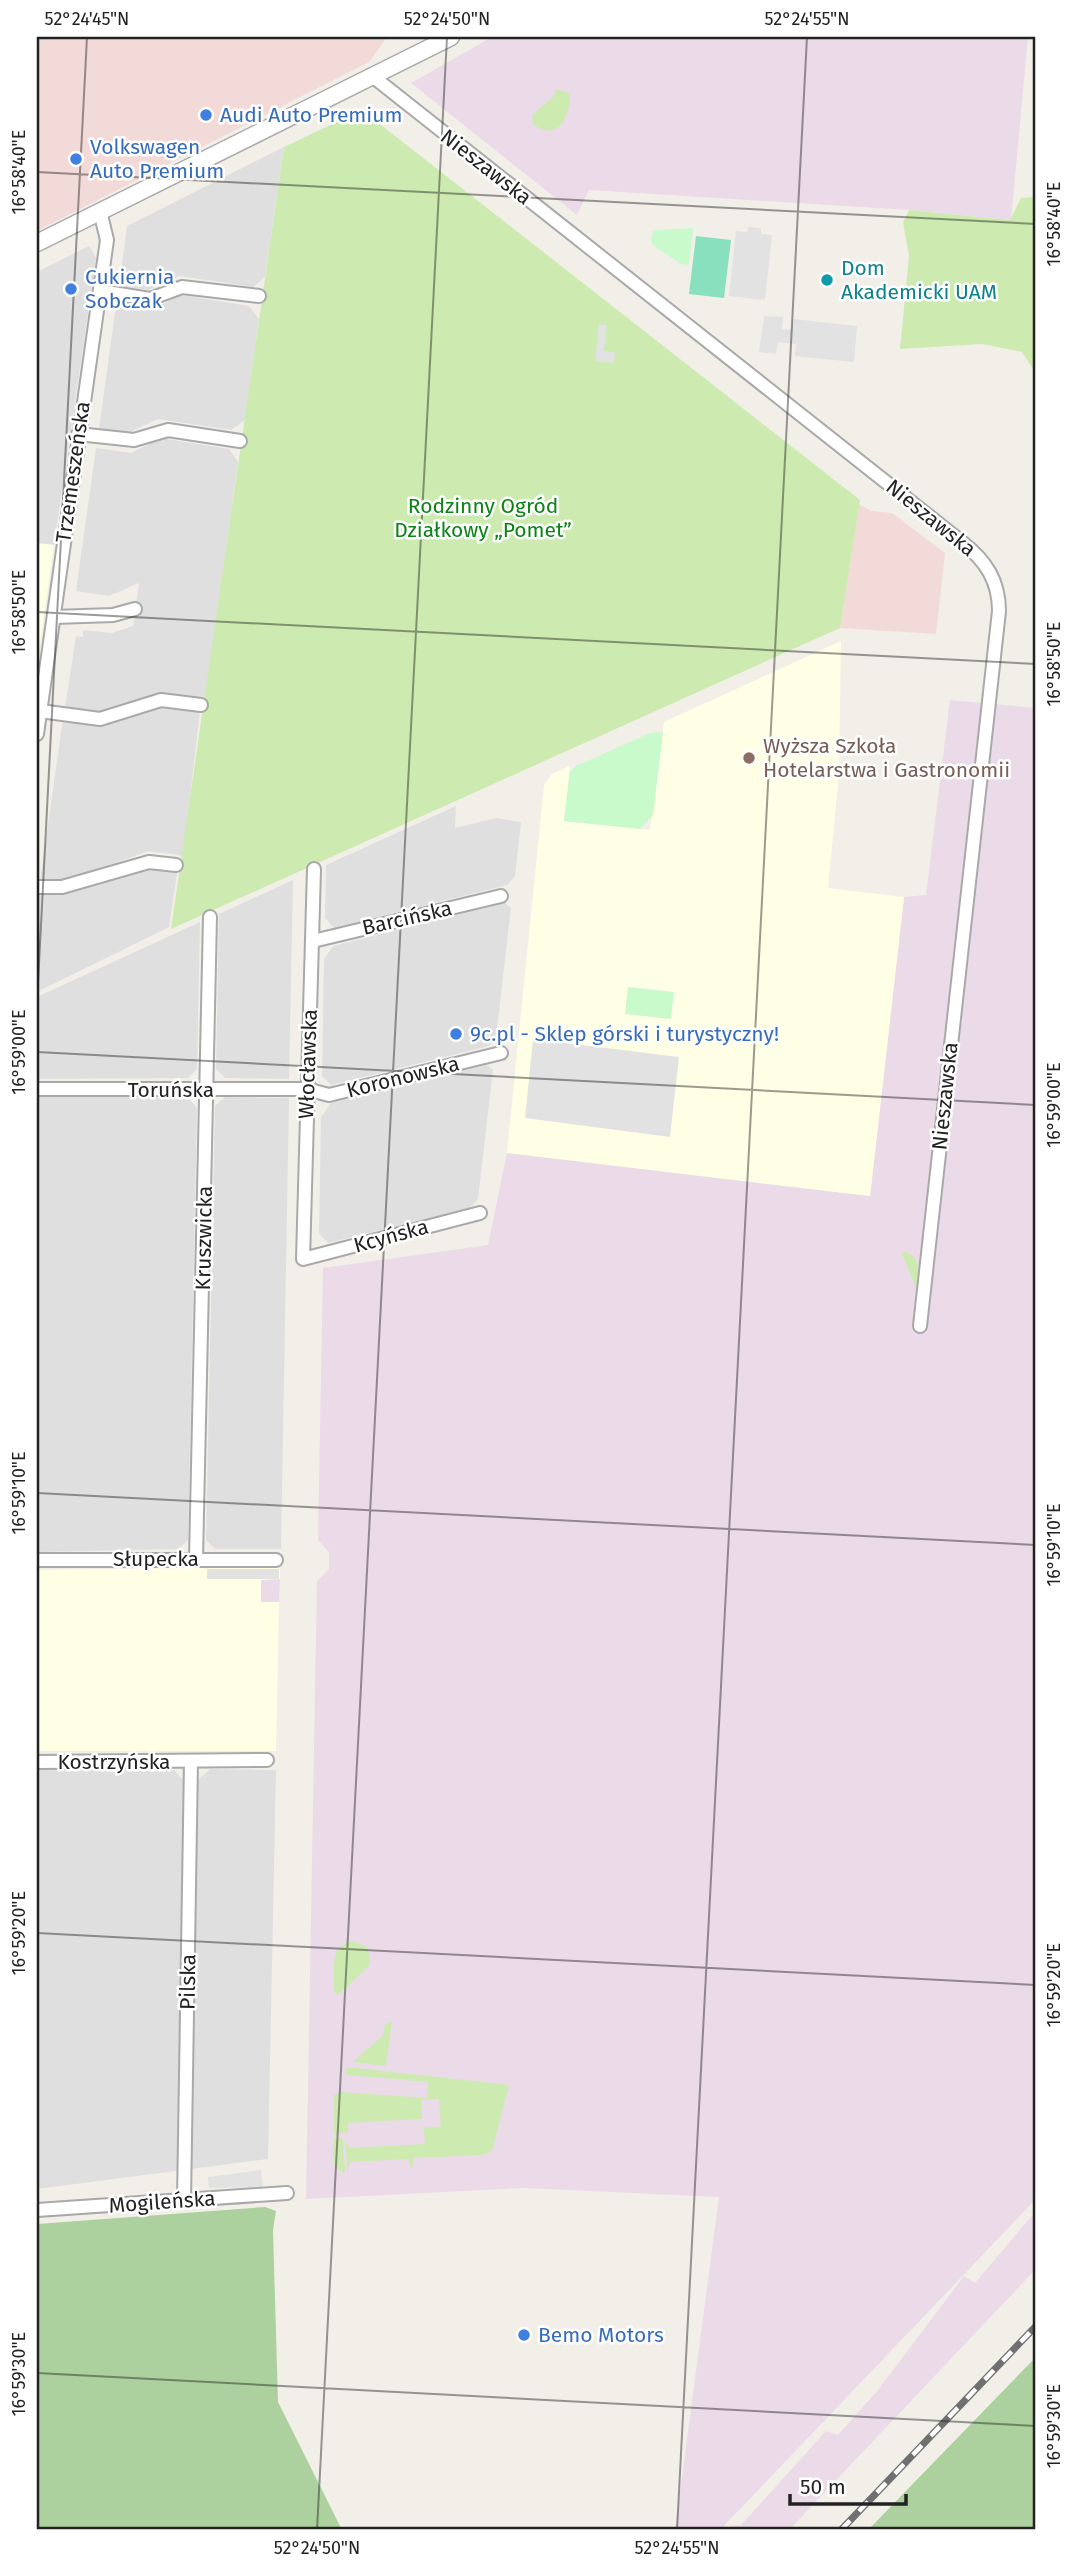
<svg xmlns="http://www.w3.org/2000/svg" width="1073" height="2567" viewBox="0 0 1073 2567" font-family="'Fira Sans',sans-serif">
<rect width="100%" height="100%" fill="#f2efe9"/>
<!-- residential -->
<g fill="#e0dfdf">
<polygon points="284,147 265,277 253,287 179,276 148,290 119,286 127,226"/>
<polygon points="89,246 96,258 54,545 37,543 37,272"/>
<polygon points="181,295 249,306 259,319 245,420 231,430 158,419 128,433 99,429 116,305 151,310"/>
<polygon points="161,438 229,449 238,462 206,700 159,692 100,713 65,708 76,636 83,637 83,630 112,633 133,626 139,583 109,596 76,591 96,448 131,453"/>
<polygon points="161,704 200,710 183,858 179,855 148,851 59,884 40,881 63,719 101,725"/>
<polygon points="456,806 455,828 496,818 521,822 515,876 507,885 334,928 325,918 326,865"/>
<polygon points="149,863 178,867 169,927 37,992 39,892 60,895"/>
<polygon points="293,880 289,1079 225,1078 216,1069 219,914"/>
<polygon points="505,903 511,908 496,1037 489,1046 331,1085 322,1076 324,959 333,946"/>
<polygon points="200,922 197,1069 188,1078 37,1079 37,997"/>
<polygon points="487,1065 493,1070 478,1199 470,1208 328,1243 319,1233 321,1117 331,1103"/>
<polygon points="37,1097 187,1097 197,1108 188,1540 178,1549 37,1552"/>
<polygon points="225,1097 289,1098 281,1549 215,1549 206,1540 215,1106"/>
<polygon points="210,1769 276,1770 268,2159 37,2189 37,1770 174,1770 181,1778 199,1779"/>
</g>
<!-- commercial -->
<g fill="#f2dad9">
<polygon points="40,37 387,37 369,62 37,231 37,61"/>
<polygon points="859,504 871,511 892,513 945,553 936,634 840,628"/>
</g>
<!-- industrial -->
<g fill="#ebdbe8">
<polygon points="492,37 1028,37 1011,220 909,210 589,190 577,215 411,83"/>
<polygon points="950,700 1036,708 1036,2199 720,2530 675,2530 719,2197 524,2188 306,2199 317,1581 329,1569 329,1552 318,1540 323,1268 488,1245 507,1153 870,1196 904,897 926,895"/>
<polygon points="261,1579 280,1579 279,1602 261,1602"/>
<polygon points="1036,2211 1036,2269 789,2530 734,2530 729,2526 741,2525 826,2431 838,2435 878,2390 964,2276 975,2283"/>
</g>
<!-- education -->
<g fill="#ffffe5">
<polygon points="37,543 54,545 37,666"/>
<polygon points="841,641 839,774 828,888 904,897 870,1196 507,1153 544,785 552,774 570,766 564,821 650,830 664,722"/>
<polygon points="280,1567 280,1579 261,1580 261,1602 279,1602 276,1751 37,1751 37,1570"/>
</g>
<!-- grass -->
<g fill="#cdebb0">
<path d="M556,89L570,93C571,116 558,143 533,124L532,115L554,96Z"/>
<polygon points="362,110 860,500 840,628 171,929 284,147"/>
<polygon points="1036,197 1036,374 1022,352 982,344 900,349 909,256 903,223 909,210 1010,220 1021,198"/>
<path d="M901,1252C923,1253 919,1274 917,1290Z"/>
<path d="M354,1941L368,1948L370,1965L338,1995L334,1991C335,1971 328,1944 354,1941Z"/>
<polygon points="392,2021 386,2066 353,2062 383,2035 385,2024"/>
<polygon points="348,2067 509,2085 492,2151 481,2155 414,2158 412,2169 408,2159 350,2162 347,2173 346,2140 349,2148 425,2144 424,2128 441,2126 439,2099 421,2100 422,2119 348,2123 348,2132 334,2135 334,2095 341,2092 427,2098 428,2082 347,2075 345,2069"/>
<path d="M334,2138H341L343,2142L345,2173C329,2169 334,2151 334,2138Z"/>
</g>
<!-- forest -->
<g fill="#add19e">
<polygon points="265,2207 276,2211 273,2230 278,2402 342,2530 37,2530 37,2224"/>
<polygon points="1036,2357 1036,2530 868,2530"/>
</g>
<!-- park -->
<g fill="#c8facc">
<polygon points="693,228 689,265 681,264 651,244 653,230"/>
<polygon points="663,732 653,815 640,829 564,821 570,772 576,766 650,733"/>
<polygon points="628,987 674,992 671,1019 625,1014"/>
</g>
<!-- pitch -->
<polygon fill="#88e0be" points="696,236 731,240 724,298 689,294"/>
<!-- parking -->
<g fill="#e2e2e2">
<polygon points="748,227 761,228 761,234 772,235 765,300 729,296 736,231 747,232"/>
<polygon points="764,316 783,317 782,329 791,330 793,319 857,326 854,362 795,356 796,344 778,342 776,354 759,352"/>
<polygon points="599,324 607,325 604,351 615,352 614,363 595,361"/>
<polygon points="533,1039 679,1057 670,1137 525,1118"/>
<rect x="207" y="1569" width="72" height="10"/>
<polygon points="261,2170 263,2187 209,2188 208,2177"/>
</g>
<g fill="none" stroke-linecap="round" stroke-linejoin="round">
<defs>
<g id="minor">
<path d="M371,75L963,543C986,561 999,581 999,611L920,1326"/>
<polyline points="100,291 150,299 182,287 259,296"/>
<polyline points="78,434 134,440 168,430 240,441"/>
<polyline points="54,617 113,615 135,609"/>
<polyline points="40,711 100,719 161,700 201,705"/>
<polyline points="37,734 107,240 100,211"/>
<polyline points="314,869 303,1259 480,1213"/>
<polyline points="37,887 62,887 149,862 176,865"/>
<polyline points="313,941 501,896"/>
<polyline points="37,1089 306,1089 329,1095 501,1053"/>
<polyline points="196,1559 210,917"/>
<polyline points="37,1560 276,1560"/>
<polyline points="37,1762 267,1760"/>
<polyline points="184,2201 191,1762"/>
<polyline points="37,2210 287,2193"/>
</g>
<polyline id="tertiary" points="37,243 451,37"/>
</defs>
<!-- minor casing -->
<use href="#minor" stroke="#a9a9a9" stroke-width="16"/>
<!-- tertiary casing -->
<use href="#tertiary" stroke="#a9a9a9" stroke-width="19"/>
<!-- minor -->
<use href="#minor" stroke="#fff" stroke-width="12"/>
<!-- tertiary -->
<use href="#tertiary" stroke="#fff" stroke-width="16"/>
<defs>
<polyline id="rail" points="841,2530 1036,2326"/>
</defs>
<!-- rail casing -->
<use href="#rail" stroke="#707070" stroke-width="7"/>
<!-- rail -->
<use href="#rail" stroke="#fff" stroke-width="4.5" stroke-dasharray="13" stroke-linecap="butt"/>
</g>
<!-- ticks -->
<path fill="none" stroke="#222" stroke-width="2" stroke-opacity="0.45" d="M37,172L1036,224M37,612L1036,664M37,1002L87,37M37,1052L1036,1105M37,1493L1036,1545M37,1933L1036,1985M37,2373L1036,2426M317,2530L447,37M677,2530L807,37"/>
<!-- markers -->
<g fill="#3f7fe0" stroke="#fff" stroke-width="2.5">
<circle cx="206" cy="115" r="7"/>
<circle cx="76" cy="159" r="7"/>
<circle cx="71" cy="289" r="7"/>
<circle cx="456" cy="1034" r="7"/>
<circle cx="524" cy="2335" r="7"/>
</g>
<circle fill="#0f9aa8" stroke="#fff" stroke-width="2.5" cx="827" cy="280" r="7"/>
<circle fill="#8d6e63" stroke="#fff" stroke-width="2.5" cx="749" cy="758" r="7"/>
<g text-anchor="middle" stroke-width="5" stroke-linejoin="round" paint-order="stroke">
<!-- shop labels -->
<g font-size="21" fill="#366cbe" stroke="#fff" text-anchor="start">
<text x="220" y="122">Audi Auto Premium</text>
<text x="90" y="154">Volkswagen<tspan x="90" dy="24">Auto Premium</tspan></text>
<text x="85" y="284">Cukiernia<tspan x="85" dy="24">Sobczak</tspan></text>
<text x="470" y="1041">9c.pl - Sklep górski i turystyczny!</text>
<text x="538" y="2342">Bemo Motors</text>
</g>
<!-- street labels -->
<g font-size="21" fill="#222" stroke="#fff">
<text transform="translate(486 167) rotate(38)" y="7">Nieszawska</text>
<text transform="translate(73 472) rotate(-82)" y="7">Trzemeszeńska</text>
<text transform="translate(931 518) rotate(39)" y="7">Nieszawska</text>
<text transform="translate(407 918) rotate(-13)" y="7">Barcińska</text>
<text transform="translate(308 1064) rotate(-88)" y="7">Włocławska</text>
<text transform="translate(403 1077) rotate(-14)" y="7">Koronowska</text>
<text x="171" y="1097">Toruńska</text>
<text transform="translate(945 1096) rotate(-84)" y="7">Nieszawska</text>
<text transform="translate(391 1236) rotate(-15)" y="7">Kcyńska</text>
<text transform="translate(204 1238) rotate(-89)" y="7">Kruszwicka</text>
<text x="156" y="1566">Słupecka</text>
<text x="114" y="1769">Kostrzyńska</text>
<text transform="translate(188 1982) rotate(-89)" y="7">Pilska</text>
<text transform="translate(162 2202) rotate(-4)" y="7">Mogileńska</text>
</g>
<!-- culture labels -->
<g font-size="21" fill="#0d838f" stroke="#fff" text-anchor="start">
<text x="841" y="275">Dom<tspan x="841" dy="24">Akademicki UAM</tspan></text>
</g>
<!-- park labels -->
<g font-size="21" fill="#0c8416" stroke="#fff">
<text x="483" y="513">Rodzinny Ogród<tspan x="483" dy="24">Działkowy „Pomet”</tspan></text>
</g>
<!-- education labels -->
<g font-size="21" fill="#785e54" stroke="#fff" text-anchor="start">
<text x="763" y="753">Wyższa Szkoła<tspan x="763" dy="24">Hotelarstwa i Gastronomii</tspan></text>
</g>
</g>
<!-- border -->
<rect width="1073" height="2567" fill="none" stroke="#ffffff" stroke-width="77"/>
<!-- scale -->
<path d="M790 2494v10h116v-10" fill="none" stroke="#222222" stroke-width="3.5"/>
<text x="800" y="2494" font-size="21" fill="#222222" stroke="#ffffff" stroke-width="5" paint-order="stroke">50 m</text>
<rect x="38" y="38" width="996" height="2490" fill="none" stroke="#222" stroke-width="2.5"/>
<g font-size="18" text-anchor="middle" fill="#222">
<text x="87" y="25">52°24'45"N</text>
<text x="447" y="25">52°24'50"N</text>
<text x="807" y="25">52°24'55"N</text>
<text transform="translate(19 172) rotate(-90)" y="6">16°58'40"E</text>
<text transform="translate(1054 224) rotate(-90)" y="6">16°58'40"E</text>
<text transform="translate(19 612) rotate(-90)" y="6">16°58'50"E</text>
<text transform="translate(1054 664) rotate(-90)" y="6">16°58'50"E</text>
<text transform="translate(19 1052) rotate(-90)" y="6">16°59'00"E</text>
<text transform="translate(1054 1105) rotate(-90)" y="6">16°59'00"E</text>
<text transform="translate(19 1493) rotate(-90)" y="6">16°59'10"E</text>
<text transform="translate(1054 1545) rotate(-90)" y="6">16°59'10"E</text>
<text transform="translate(19 1933) rotate(-90)" y="6">16°59'20"E</text>
<text transform="translate(1054 1985) rotate(-90)" y="6">16°59'20"E</text>
<text transform="translate(19 2374) rotate(-90)" y="6">16°59'30"E</text>
<text transform="translate(1054 2426) rotate(-90)" y="6">16°59'30"E</text>
<text x="317" y="2554">52°24'50"N</text>
<text x="677" y="2554">52°24'55"N</text>
</g>
</svg>
